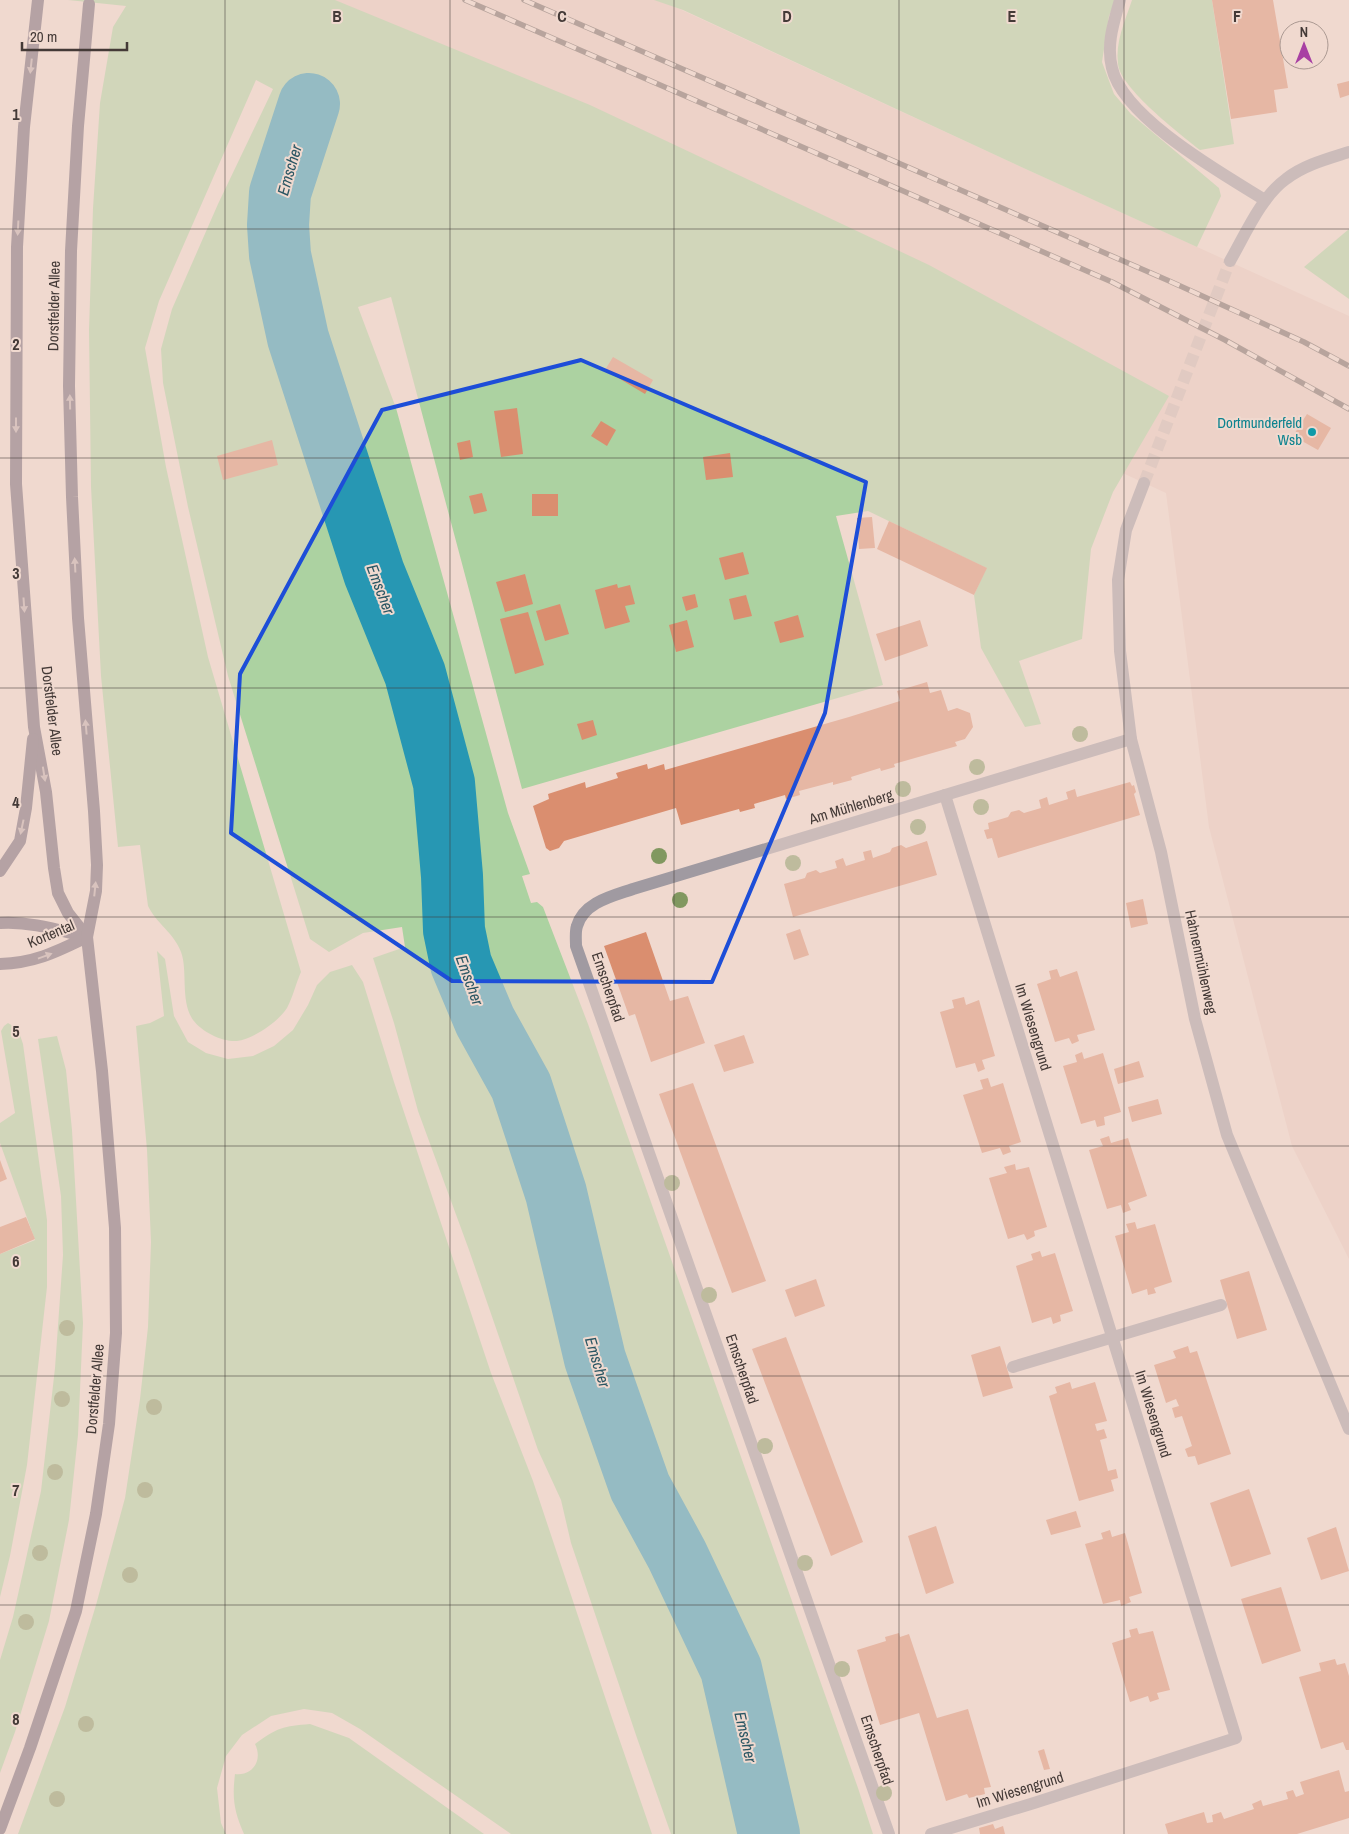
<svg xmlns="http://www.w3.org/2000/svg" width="1349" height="1834" viewBox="0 0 1349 1834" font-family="'Archivo Narrow',sans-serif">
<rect width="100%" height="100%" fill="#f0d9cf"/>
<!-- built -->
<polygon fill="#e9cabe" points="308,0 660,0 1019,166 1349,316 1349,1259 1292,1146 1209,827 1166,493 548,208"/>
<!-- green -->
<g fill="#acd2a1">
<path d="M68,0H335L590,105L929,265L1169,396L1113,492L1091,549L1082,639L1019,661L1041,724L1025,727L981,648L974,595L986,568L868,511L836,516L883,685L522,789L391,297L358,307L396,408L508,813L530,874L522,876L531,903L537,902L543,907L588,1024L858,1788L873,1834H671L637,1738L571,1543L561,1500L538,1450L469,1250L418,1111L394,1023L373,958L405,947L402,927L363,933L329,952L310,939L228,676L188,507L163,383L161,349L172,309L218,204L273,89L256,80L159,301L145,348L166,467L208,657L301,972C296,983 293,997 287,1008C278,1022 253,1039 237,1041C222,1042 202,1032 193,1020C180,1001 188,971 181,952C174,933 156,923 148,906L140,845L118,847L101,676L91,487L89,330L93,208L100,103L113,27L126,6Z"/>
<polygon points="654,0 1116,0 1109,16 1102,62 1114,94 1131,114 1219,188 1221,196 1197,247 1019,166 683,10"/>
<path d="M1132,0H1212L1234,144L1200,150C1180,134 1120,88 1118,64C1115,42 1125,21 1132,0Z"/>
<polygon points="1349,229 1349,299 1304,267"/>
<polygon points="157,951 165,959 174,1016 188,1042 206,1053 228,1059 253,1056 274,1046 293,1030 308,1005 317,985 330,972 352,965 363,982 394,1082 491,1373 533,1481 612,1718 652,1834 511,1834 360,1729 332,1713 304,1709 271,1716 242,1735 226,1756 217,1788 221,1823 226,1834 18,1834 65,1707 96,1605 125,1498 140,1399 148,1327 151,1242 147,1150 136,1026 150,1023 164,1016"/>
<polygon points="8,1023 18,1029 23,1044 47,1220 47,1287 27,1465 10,1556 0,1597 0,1254 35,1240 0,1143 0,1123 15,1113 1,1031 4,1026"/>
<polygon points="57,1036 66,1070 72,1130 83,1323 78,1435 69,1520 49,1621 15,1732 0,1773 0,1660 13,1617 41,1491 55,1368 63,1255 61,1196 38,1039"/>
<path d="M310,1724L349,1738L484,1834H244C234,1811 232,1799 235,1774C253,1776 263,1760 255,1744C276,1728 284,1726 310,1724Z"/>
</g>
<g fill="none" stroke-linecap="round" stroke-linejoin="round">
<!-- river -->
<polyline stroke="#2797b3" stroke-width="62" points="309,104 280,193 278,225 280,255 298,338 374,573 415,674 444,783 452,876 454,930 461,964 485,1021 521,1086 556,1193 595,1359 640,1487 677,1555 731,1669 769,1834"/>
</g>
<!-- building -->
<g fill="#da8e6f">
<polygon points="1212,0 1273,0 1288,88 1274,90 1277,112 1231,119"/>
<polygon points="1349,81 1349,95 1340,98 1337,84"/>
<polygon points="613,357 653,380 645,394 605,370"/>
<polygon points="517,408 523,454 501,457 494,411"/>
<polygon points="1307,414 1331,428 1318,450 1293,436"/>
<polygon points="601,421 616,430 607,446 591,436"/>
<polygon points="272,440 278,465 223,480 217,456"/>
<polygon points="470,440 473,457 460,460 457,443"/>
<polygon points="730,453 733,477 706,480 703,457"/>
<polygon points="482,493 487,511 474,514 469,496"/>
<rect x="532" y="494" width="26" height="22"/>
<polygon points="872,517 875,548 859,549 857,518"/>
<polygon points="889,521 987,568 974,595 877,549"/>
<polygon points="743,552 749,574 725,580 719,558"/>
<polygon points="525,574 533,604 505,612 496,582"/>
<polygon points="617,584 618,588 630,585 635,604 625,606 630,622 605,629 595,590"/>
<polygon points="695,594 698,607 686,611 682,597"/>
<polygon points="746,595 752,616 734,620 729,599"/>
<polygon points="560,604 569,634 545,641 536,611"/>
<polygon points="528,612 544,665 515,674 500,619"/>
<polygon points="798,615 804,637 780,643 774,622"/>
<polygon points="687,620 694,647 676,652 669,625"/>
<polygon points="920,620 928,646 885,661 876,634"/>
<polygon points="927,682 930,693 941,690 948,711 957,708 970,713 973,727 965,739 955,742 957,746 894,764 895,767 881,771 880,768 851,777 852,780 833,785 833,782 799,791 800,795 786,799 785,795 754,804 755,808 740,812 739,809 681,825 676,808 564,841 559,848 550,851 546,848 533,806 549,799 548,794 585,782 586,788 618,778 616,773 647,764 648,769 664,764 665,770 849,717 900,701 897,691"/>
<polygon points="593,720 597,735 582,740 577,724"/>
<polygon points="1130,782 1132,786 1134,785 1136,792 1134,794 1140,815 998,858 992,838 987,839 984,830 989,829 988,823 1008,817 1011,812 1019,810 1024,813 1041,808 1039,800 1047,797 1049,805 1068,799 1066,792 1075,789 1077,797"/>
<polygon points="927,841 937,875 793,917 784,884 805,878 807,873 816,870 820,873 837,868 835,861 843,858 846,866 865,860 863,852 871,850 873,858 890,852 892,848 901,845 906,848"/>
<polygon points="1143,899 1148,924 1131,928 1126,903"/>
<polygon points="800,929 809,955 794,960 786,934"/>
<polygon points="646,932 670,1001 688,996 705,1043 651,1062 635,1014 629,1016 604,946"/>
<polygon points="1057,969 1060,977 1077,971 1095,1030 1077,1035 1079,1041 1072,1044 1069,1038 1055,1042 1037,984 1051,979 1049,971"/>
<polygon points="964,997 966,1005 979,1000 995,1056 982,1060 985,1069 978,1072 975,1063 956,1068 940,1012 954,1008 952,1000"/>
<polygon points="744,1035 754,1063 724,1072 714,1045"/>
<polygon points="1082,1052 1084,1059 1103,1053 1121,1112 1104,1117 1105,1125 1097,1127 1095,1120 1081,1124 1063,1066 1077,1062 1075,1055"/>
<polygon points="1139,1061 1144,1077 1118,1084 1114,1069"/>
<polygon points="988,1078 991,1087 1003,1083 1021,1142 1009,1146 1011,1152 1003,1155 1000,1148 982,1153 963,1095 983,1089 980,1080"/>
<polygon points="693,1083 766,1281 732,1293 659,1094"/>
<polygon points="1158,1099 1162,1114 1132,1122 1128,1107"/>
<polygon points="1109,1136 1111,1143 1128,1138 1147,1196 1128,1203 1131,1210 1123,1213 1121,1205 1107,1209 1089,1150 1103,1146 1100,1139"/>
<polygon points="0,1160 7,1179 0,1182"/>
<polygon points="1015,1164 1016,1170 1029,1167 1047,1227 1034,1231 1035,1236 1027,1240 1024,1234 1008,1239 989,1178 1007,1173 1004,1167"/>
<polygon points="26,1217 35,1239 0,1254 0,1227"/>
<polygon points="1135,1222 1137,1229 1155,1224 1172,1282 1154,1288 1156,1293 1148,1295 1147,1289 1132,1294 1115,1236 1129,1232 1126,1224"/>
<polygon points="1040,1251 1042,1257 1055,1253 1073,1311 1060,1315 1061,1321 1053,1324 1051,1317 1032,1323 1016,1266 1033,1260 1031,1254"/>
<polygon points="1249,1271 1267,1330 1237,1339 1220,1280"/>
<polygon points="816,1279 825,1306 795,1317 785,1290"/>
<polygon points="786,1337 863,1542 831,1556 752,1349"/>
<polygon points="1000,1346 1013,1388 983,1397 971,1355"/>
<polygon points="1188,1346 1190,1353 1197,1351 1231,1454 1198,1465 1195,1456 1188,1457 1185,1449 1192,1446 1182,1416 1175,1418 1172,1408 1179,1406 1176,1399 1166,1403 1154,1365 1176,1358 1173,1351"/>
<polygon points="1070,1382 1072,1389 1095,1382 1107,1421 1095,1424 1097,1431 1104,1429 1107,1438 1100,1440 1108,1471 1116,1469 1118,1478 1111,1480 1114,1491 1079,1501 1049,1396 1057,1393 1055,1387"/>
<polygon points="1249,1489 1271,1554 1231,1567 1210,1503"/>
<polygon points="1076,1511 1081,1527 1051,1535 1046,1520"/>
<polygon points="936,1526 954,1583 926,1594 908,1536"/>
<polygon points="1336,1527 1349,1571 1321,1580 1307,1538"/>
<polygon points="1110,1530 1112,1537 1125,1533 1142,1593 1129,1597 1131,1602 1121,1606 1120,1600 1103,1604 1085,1544 1103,1539 1101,1533"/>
<polygon points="1281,1587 1301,1651 1262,1664 1241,1599"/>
<polygon points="1137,1628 1139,1634 1153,1631 1170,1690 1157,1693 1159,1699 1150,1702 1148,1696 1130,1702 1112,1643 1131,1637 1129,1630"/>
<polygon points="899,1633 900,1637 909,1634 937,1718 968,1709 991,1787 984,1788 985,1794 969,1798 967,1794 946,1801 919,1713 880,1725 857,1650 886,1641 885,1637"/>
<polygon points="1335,1659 1337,1665 1345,1663 1349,1676 1349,1750 1346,1750 1343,1742 1321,1749 1299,1677 1321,1671 1319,1663"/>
<polygon points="1044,1749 1050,1769 1044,1770 1038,1751"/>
<polygon points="1339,1770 1345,1792 1349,1791 1349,1818 1297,1834 1168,1834 1165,1824 1204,1812 1207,1823 1213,1822 1212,1815 1221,1812 1224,1819 1254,1809 1252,1804 1261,1800 1263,1806 1288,1799 1286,1792 1293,1790 1296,1797 1304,1794 1300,1782"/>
<polygon points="993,1824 995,1829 1003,1826 1005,1834 980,1834 979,1828"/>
</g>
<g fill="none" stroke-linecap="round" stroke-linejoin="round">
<!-- minor-tunnel -->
<polyline stroke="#ceb9b1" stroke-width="12" stroke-dasharray="12 6" stroke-linecap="butt" points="1144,483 1230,261"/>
<!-- minor -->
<g stroke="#a09aa1" stroke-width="12">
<path d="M1120,0C1114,22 1106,44 1112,68C1123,118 1223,174 1265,200"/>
<path d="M1230,261C1245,235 1261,197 1286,179C1304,165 1327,159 1349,152"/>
<polyline points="1144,483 1126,530 1118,580 1120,651 1131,739 1161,852 1195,1019 1227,1135 1349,1429"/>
<polyline points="1013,1367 1221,1305"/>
<path d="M889,1834L576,946C576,940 575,932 577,926C584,902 613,896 633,889L1131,739"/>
<polyline points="931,1834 1034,1803 1236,1738 945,795"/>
</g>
<!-- major -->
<g stroke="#6d616f" stroke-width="12">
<polyline points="38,0 24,127 17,247 16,484 34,727 46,792 54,868 58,893 68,913 87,937"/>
<polyline points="0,871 20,841 26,808 33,739"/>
<path d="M0,923C30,921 58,930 87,937"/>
<path d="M0,964C35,963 56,952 87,937"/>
<polyline points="0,1829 30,1748 76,1611 96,1514 109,1424 116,1333 115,1228 102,1071 87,937 96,891 97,865 94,811 78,618 72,497 69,386 71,251 78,126 89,4"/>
</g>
<defs>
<g id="rail">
<polyline points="465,0 1112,282 1225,340 1349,409"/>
<polyline points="524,0 1167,280 1304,342 1349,366"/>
</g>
</defs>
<!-- rail casing -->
<use href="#rail" stroke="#736560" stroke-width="5.5"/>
<!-- rail -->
<use href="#rail" stroke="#f0d9cf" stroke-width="4" stroke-dasharray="11" stroke-linecap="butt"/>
</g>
<!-- trees -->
<g fill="#819860">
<circle cx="1080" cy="734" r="8"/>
<circle cx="977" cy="767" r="8"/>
<circle cx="903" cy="789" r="8"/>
<circle cx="981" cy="807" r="8"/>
<circle cx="918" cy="827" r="8"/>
<circle cx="659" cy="856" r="8"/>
<circle cx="793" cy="863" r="8"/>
<circle cx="680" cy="900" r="8"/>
<circle cx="672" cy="1183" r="8"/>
<circle cx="709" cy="1295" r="8"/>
<circle cx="67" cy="1328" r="8"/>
<circle cx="62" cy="1399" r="8"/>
<circle cx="154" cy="1407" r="8"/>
<circle cx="765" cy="1446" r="8"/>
<circle cx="55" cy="1472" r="8"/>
<circle cx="145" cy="1490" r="8"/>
<circle cx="40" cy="1553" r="8"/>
<circle cx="805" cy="1563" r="8"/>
<circle cx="130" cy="1575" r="8"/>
<circle cx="26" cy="1622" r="8"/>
<circle cx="842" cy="1669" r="8"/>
<circle cx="86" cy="1724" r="8"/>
<circle cx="884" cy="1793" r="8"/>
<circle cx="57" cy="1799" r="8"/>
</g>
<!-- one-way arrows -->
<defs><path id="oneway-solid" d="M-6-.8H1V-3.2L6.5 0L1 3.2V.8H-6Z" transform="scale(1.25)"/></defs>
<g fill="#bca9a9">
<use href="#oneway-solid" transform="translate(31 66) rotate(96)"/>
<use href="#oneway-solid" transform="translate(18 228) rotate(93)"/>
<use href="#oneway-solid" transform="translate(70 402) rotate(-91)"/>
<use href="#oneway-solid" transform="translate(16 425) rotate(90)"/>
<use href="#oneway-solid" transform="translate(75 565) rotate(-93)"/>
<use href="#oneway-solid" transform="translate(24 605) rotate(86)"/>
<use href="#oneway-solid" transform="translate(86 727) rotate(-95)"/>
<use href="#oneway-solid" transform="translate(44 774) rotate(81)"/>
<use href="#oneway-solid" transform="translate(22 827) rotate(102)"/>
<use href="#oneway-solid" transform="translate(95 889) rotate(-84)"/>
<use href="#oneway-solid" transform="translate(45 956) rotate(-20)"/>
</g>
<!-- marked area -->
<path d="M0 0H1349V1834H0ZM581,360L866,482L825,713L712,982L452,981L231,833L240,674L382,410Z" fill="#f0d9cf" fill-opacity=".55" fill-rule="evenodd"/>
<path fill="none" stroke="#1d4ed8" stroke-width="4" stroke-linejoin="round" d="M581,360L866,482L825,713L712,982L452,981L231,833L240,674L382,410Z"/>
<!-- grid -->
<path fill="none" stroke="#443a37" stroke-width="1" stroke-opacity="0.55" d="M225,0V1834M450,0V1834M674,0V1834M899,0V1834M1124,0V1834M0,229H1349M0,458H1349M0,688H1349M0,917H1349M0,1146H1349M0,1376H1349M0,1605H1349"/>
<!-- markers -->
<circle fill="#0f9aa8" stroke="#f0d9cf" stroke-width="2" cx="1312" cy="432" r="5"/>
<g text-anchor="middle" stroke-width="4" stroke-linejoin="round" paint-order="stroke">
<!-- street labels -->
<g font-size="15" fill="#443a37" stroke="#f0d9cf">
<text transform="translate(54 306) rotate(-89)" y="5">Dorstfelder Allee</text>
<text transform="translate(52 711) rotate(83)" y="5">Dorstfelder Allee</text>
<text transform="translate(851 807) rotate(-17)" y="5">Am Mühlenberg</text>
<text transform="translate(51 934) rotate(-23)" y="5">Kortental</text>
<text transform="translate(1201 962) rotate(78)" y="5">Hahnenmühlenweg</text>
<text transform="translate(608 987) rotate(71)" y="5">Emscherpfad</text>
<text transform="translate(1033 1027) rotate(73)" y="5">Im Wiesengrund</text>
<text transform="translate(742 1369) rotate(71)" y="5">Emscherpfad</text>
<text transform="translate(95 1389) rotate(-85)" y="5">Dorstfelder Allee</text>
<text transform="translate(1153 1414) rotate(73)" y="5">Im Wiesengrund</text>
<text transform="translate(877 1750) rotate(71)" y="5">Emscherpfad</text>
<text transform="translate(1020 1790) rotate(-17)" y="5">Im Wiesengrund</text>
</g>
<!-- culture labels -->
<g font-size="15" fill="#0d838f" stroke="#f0d9cf" text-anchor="end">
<text x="1302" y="428">Dortmunderfeld<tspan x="1302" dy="17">Wsb</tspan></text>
</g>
<!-- water labels -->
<g font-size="16" font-style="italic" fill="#2a5663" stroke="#f0d9cf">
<text transform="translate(289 170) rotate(-74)" y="6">Emscher</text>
<text transform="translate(381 589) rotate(69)" y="6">Emscher</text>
<text transform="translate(470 980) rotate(70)" y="6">Emscher</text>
<text transform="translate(598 1362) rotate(73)" y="6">Emscher</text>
<text transform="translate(746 1737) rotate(77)" y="6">Emscher</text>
</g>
</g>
<g font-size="16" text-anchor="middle" font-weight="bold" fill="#443a37" stroke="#f0d9cf" stroke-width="4" stroke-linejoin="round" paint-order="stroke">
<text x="337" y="22">B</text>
<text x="562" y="22">C</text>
<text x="787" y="22">D</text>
<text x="1012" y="22">E</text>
<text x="1237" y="22">F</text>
<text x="16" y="120">1</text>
<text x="16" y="350">2</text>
<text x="16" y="579">3</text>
<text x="16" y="808">4</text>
<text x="16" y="1037">5</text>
<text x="16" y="1267">6</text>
<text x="16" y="1496">7</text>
<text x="16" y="1725">8</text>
</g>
<!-- north arrow -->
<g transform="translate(1304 45)"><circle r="24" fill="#f0d9cf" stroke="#ab9992"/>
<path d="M0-4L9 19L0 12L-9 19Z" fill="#a840a3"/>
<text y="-8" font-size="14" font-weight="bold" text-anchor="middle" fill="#443a37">N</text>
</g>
<!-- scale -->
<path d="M22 42v8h105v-8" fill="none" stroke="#443a37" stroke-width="2.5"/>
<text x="30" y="42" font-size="15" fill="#443a37" stroke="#f0d9cf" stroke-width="4" paint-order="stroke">20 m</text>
</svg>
